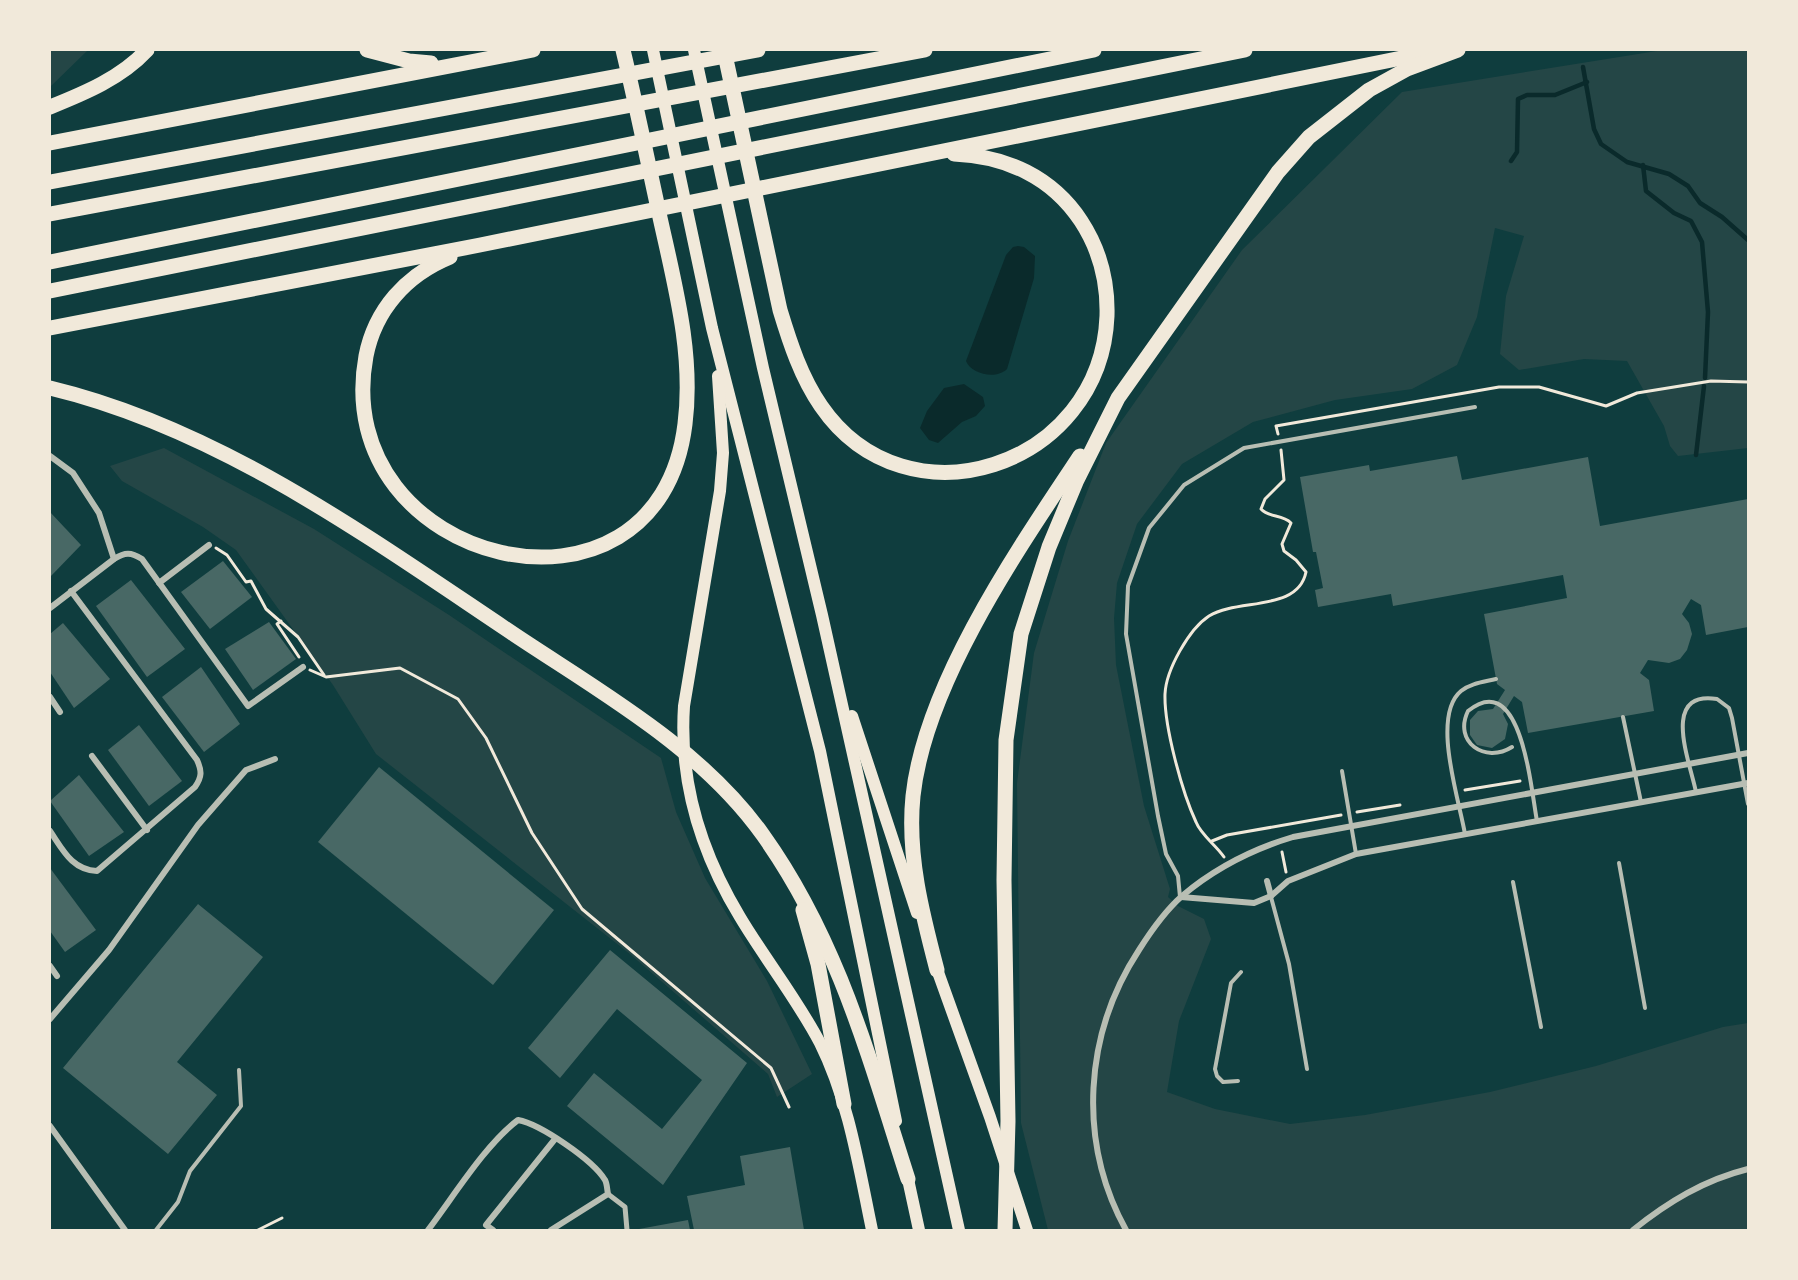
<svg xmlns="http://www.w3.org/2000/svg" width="1798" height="1280" viewBox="0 0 1798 1280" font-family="'DM Sans',sans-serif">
<rect width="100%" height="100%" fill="#0f3d3e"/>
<!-- green -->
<g fill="#244646">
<polygon points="50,50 88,50 50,87"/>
<polygon points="1663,50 1748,50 1748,448 1678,456 1670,446 1664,426 1627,361 1584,359 1519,370 1500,354 1506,296 1524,236 1495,228 1477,317 1457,365 1412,389 1335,400 1253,422 1182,464 1137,524 1117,583 1114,618 1116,665 1144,806 1170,889 1168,897 1178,906 1204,919 1211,939 1179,1021 1167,1092 1215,1109 1290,1124 1365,1115 1490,1092 1596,1066 1723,1027 1748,1023 1748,1230 1048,1230 1021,1123 1017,783 1034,653 1068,541 1106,443 1242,250 1402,92"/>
<polygon points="164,448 314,529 449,615 661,758 676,812 705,878 767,981 812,1074 777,1097 768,1074 630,954 376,754 333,685 236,550 203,527 122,481 110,466"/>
</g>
<!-- water -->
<g fill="#0a2a2b">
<path d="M1018,246L1024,247L1035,256L1034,278L1007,369C996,380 971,374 966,361L1006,255L1013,247Z"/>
<polygon points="964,384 983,397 985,406 976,416 962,422 938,443 929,440 920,428 927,411 944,388"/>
</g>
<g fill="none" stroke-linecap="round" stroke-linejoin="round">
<!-- stream -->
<g stroke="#0a2a2b" stroke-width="4.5">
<polyline points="1583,67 1594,129 1601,144 1627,162 1669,174 1688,186 1700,203 1722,217 1748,240"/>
<polyline points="1511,161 1517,152 1518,99 1527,95 1555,95 1587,82"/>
<polyline points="1643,165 1646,191 1674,213 1691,221 1702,242 1708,312 1705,378"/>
<polyline points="1696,455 1704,386"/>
</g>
</g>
<!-- building -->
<g fill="#486865">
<polygon points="1457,456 1462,480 1588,457 1600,526 1748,499 1748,627 1706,635 1701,605 1691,599 1682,614 1689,623 1692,634 1687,650 1680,659 1669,663 1648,660 1640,673 1649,680 1654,711 1528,733 1522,702 1514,696 1503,714 1508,724 1505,739 1492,748 1477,745 1470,735 1470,720 1478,711 1493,709 1505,690 1497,684 1484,614 1567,598 1563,575 1393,606 1391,594 1318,607 1315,590 1323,588 1316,552 1313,552 1300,477 1369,465 1370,471"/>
<polygon points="50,512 81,545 50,577"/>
<polygon points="223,561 252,597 210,629 181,592"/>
<polygon points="131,580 185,649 147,677 96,606"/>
<polygon points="269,622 296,659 253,690 225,649"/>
<polygon points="63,623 110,679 74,708 50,672 50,634"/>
<polygon points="201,667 240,724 204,752 162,697"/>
<polygon points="139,725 182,781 149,806 108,750"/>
<polygon points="379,767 554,910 493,985 318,842"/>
<polygon points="79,775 124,832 89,856 50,801"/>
<polygon points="50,868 96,930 65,952 50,931"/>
<polygon points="198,904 263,957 177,1062 217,1095 168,1154 63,1068"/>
<polygon points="610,950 747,1063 663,1185 567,1106 594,1073 662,1129 702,1080 617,1009 560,1078 528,1048"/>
<polygon points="790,1147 804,1230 694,1230 687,1196 745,1185 740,1156"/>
<polygon points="688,1220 690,1230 639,1230 639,1229"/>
</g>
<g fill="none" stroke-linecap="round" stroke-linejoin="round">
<!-- path -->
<g stroke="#f1e9da" stroke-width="3">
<polyline points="1278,434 1276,426 1499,387 1539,387 1606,406 1637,393 1711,381 1748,382"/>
<polyline points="216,548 227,555 246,582 251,581 266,609 298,637 324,675"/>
<polyline points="281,621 277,624 299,657"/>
<polyline points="310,670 326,677 400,668 458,699 486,738 532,833 582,909 771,1068 789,1107"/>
<polyline points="1465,790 1520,781"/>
<polyline points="1357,812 1400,805"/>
<polyline points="1212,841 1227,835 1341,815"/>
<polyline points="1282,852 1286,872"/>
<path d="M1224,857C1216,845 1201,835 1196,822C1182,792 1164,726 1165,694C1166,670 1189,629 1209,616C1238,598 1298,612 1306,572L1296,560L1284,551L1282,544L1291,523C1282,514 1269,518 1261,509L1265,499L1284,480L1281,450"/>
<polyline points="258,1230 282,1218"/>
</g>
<!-- service -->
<g stroke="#b8beb3" stroke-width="4">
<polyline points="1623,717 1641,802"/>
<path d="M1512,747C1485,764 1453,742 1468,711C1522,667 1531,791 1537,821"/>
<polyline points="1342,771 1356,854"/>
<path d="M1696,792C1690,762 1660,690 1717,699L1729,708L1732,718L1748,804"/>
<path d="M1465,834C1459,799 1431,716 1461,691C1471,683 1484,682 1496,679"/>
<polyline points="1619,863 1645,1008"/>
<polyline points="1513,882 1541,1027"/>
<polyline points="1180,897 1178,876 1166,854 1158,816 1126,634 1128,586 1149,528 1184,485 1244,448 1475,407"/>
<polyline points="1271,897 1289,964 1307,1069"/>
<polyline points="1238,1081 1223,1082 1217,1076 1215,1069 1231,983 1241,972"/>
<polyline points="156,1230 178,1202 190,1171 241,1106 239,1070"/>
</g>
<!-- pedestrian -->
<polyline stroke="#b8beb3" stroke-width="5" points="608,1194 625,1207 627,1230"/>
<!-- minor -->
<g stroke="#b8beb3" stroke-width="6">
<polyline points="50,456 73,473 99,513 114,559"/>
<polyline points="159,583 209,545"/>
<path d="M50,608L114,559C125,552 131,552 142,559L248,706L303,667"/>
<polyline points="50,697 60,712"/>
<polyline points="92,756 147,830"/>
<path d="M50,831C63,850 72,870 97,871L195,787C202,777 202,771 197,760L71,591"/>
<polyline points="1267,881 1271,896"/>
<polyline points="1181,897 1254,903 1271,896 1288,881 1356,854 1748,783"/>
<polyline points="50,966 57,976"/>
<polyline points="50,1019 109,950 198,825 246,770 275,759"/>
<polyline points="50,1126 125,1230"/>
<path d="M428,1230C454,1196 485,1145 518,1120C540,1124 593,1160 605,1180C607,1183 607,1189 608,1194L551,1230"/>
<polyline points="493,1230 486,1225 555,1139"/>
<path d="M1126,1230C1077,1141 1084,1034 1139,950C1151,931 1165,911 1182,896C1214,869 1253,849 1293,837L1748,753"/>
<path d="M1633,1230C1668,1202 1704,1180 1748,1169"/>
</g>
<!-- primary -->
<g stroke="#f1e9da" stroke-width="12">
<polyline points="653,50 712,328 820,751 896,1121"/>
<polyline points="694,50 763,368 822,615 959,1230"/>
<path d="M718,376L723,453L720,491L684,706C679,782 700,851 740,917C765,959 797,999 820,1043C849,1101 859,1168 872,1230"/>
<polyline points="852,716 917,913"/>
<polyline points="934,961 990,1117 1027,1230"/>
<polyline points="906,1170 919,1230"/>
</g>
<!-- motorway -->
<g stroke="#f1e9da" stroke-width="15">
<polyline points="367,50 409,61 431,63"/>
<path d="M724,50L780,310C790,343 801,377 821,406C907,531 1101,467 1107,316C1108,281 1100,250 1081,221C1052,177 1006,156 954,154"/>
<path d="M50,107C85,93 121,78 147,50"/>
<polyline points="50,143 533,50"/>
<polyline points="50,182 758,50"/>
<polyline points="50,214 925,50"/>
<path d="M450,257C406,275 375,310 366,356C327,566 658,647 685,424C694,353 674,282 659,213C647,158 636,104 623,50"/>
<polyline points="50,262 1094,50"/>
<polyline points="50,291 1245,50"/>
<polyline points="50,328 480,245 1441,50"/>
<path d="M50,388C221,429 371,539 515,635C602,693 701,748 763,835C838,940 869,1058 908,1179"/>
<polyline points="803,910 818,964 844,1104"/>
<path d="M937,970C922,913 907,855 913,796C925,684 1018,549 1080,456"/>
<polyline points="1005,1230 1008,1121 1004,880 1006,740 1021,634 1049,547 1076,482 1118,398 1278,172 1309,137 1369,90 1407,69 1458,50"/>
</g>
</g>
<!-- border -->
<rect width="1798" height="1280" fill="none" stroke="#f1e9da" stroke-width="102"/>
</svg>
